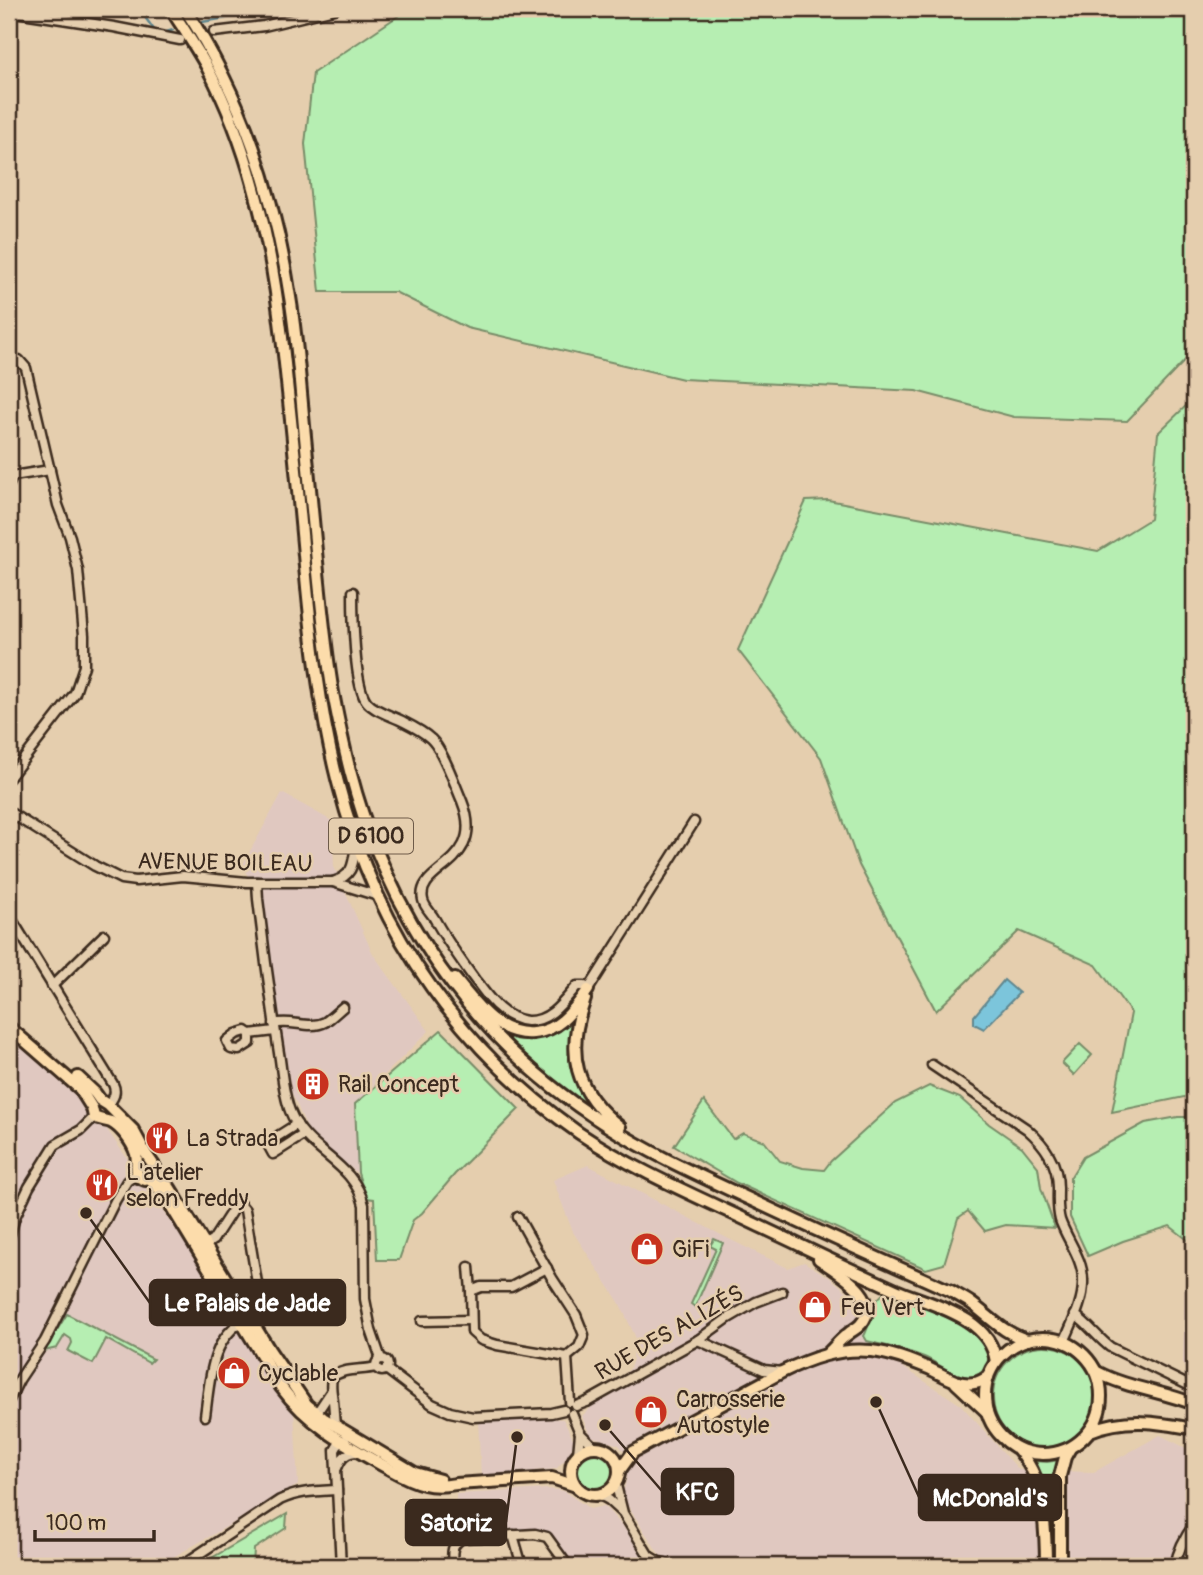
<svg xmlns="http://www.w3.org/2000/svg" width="1203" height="1575" viewBox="0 0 1203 1575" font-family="Pangolin,sans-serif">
<rect width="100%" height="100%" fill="#e5ceae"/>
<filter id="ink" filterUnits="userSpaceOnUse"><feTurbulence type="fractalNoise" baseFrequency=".0143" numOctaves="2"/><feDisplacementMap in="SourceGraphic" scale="14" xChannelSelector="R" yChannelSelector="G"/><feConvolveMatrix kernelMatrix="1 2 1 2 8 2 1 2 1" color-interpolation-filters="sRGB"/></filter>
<g filter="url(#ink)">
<!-- built -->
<g fill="#e0c8c0">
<polygon points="282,793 332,821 334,867 373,954 429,1031 355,1104 358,1174 309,1133 291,1091 262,899 242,866"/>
<polygon points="9,1031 81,1092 201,1265 266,1373 294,1411 298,1485 260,1508 159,1565 9,1558"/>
<polygon points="588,1165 725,1237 788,1268 804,1262 829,1277 856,1299 872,1347 961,1405 1019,1470 1094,1472 1160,1435 1194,1452 1194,1549 1185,1566 667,1566 625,1502 623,1493 628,1471 633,1462 619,1445 590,1436 582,1416 630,1369 633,1359 635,1336 619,1302 573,1232 553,1180"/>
<polygon points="1186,1242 1194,1248 1194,1378 1183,1365"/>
<polygon points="540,1418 563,1419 573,1439 572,1450 567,1458 556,1469 481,1476 478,1421"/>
<polygon points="548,1489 564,1491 590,1509 604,1506 623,1526 650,1566 574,1566 549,1531 527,1530 457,1532 456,1494"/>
</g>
<!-- green -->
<g fill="#b6eeb2" stroke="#788c68" stroke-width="2">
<polygon points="399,9 1194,9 1194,351 1127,421 1014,417 916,391 683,379 467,328 395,292 320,292 305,144 313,73 398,16"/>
<polygon points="1194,398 1194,1095 1112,1112 1131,1013 1096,965 1019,931 936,1011 859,865 821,758 738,650 806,501 828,500 1098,551 1150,519 1158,433"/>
<polygon points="574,1015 571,1051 594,1109 587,1106 537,1068 497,1030 511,1035 528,1037"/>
<polygon points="441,1030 519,1109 455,1174 422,1213 413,1220 399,1260 377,1260 374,1199 366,1198 358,1173 355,1104"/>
<polygon points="1080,1044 1092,1055 1074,1075 1062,1063"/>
<polygon points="929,1086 960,1098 989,1124 1022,1147 1038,1167 1041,1188 1055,1228 1006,1225 985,1231 968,1211 958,1218 944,1264 926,1269 737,1183 674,1146 704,1101 733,1139 743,1133 764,1141 780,1161 803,1168 824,1170 831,1161 895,1103"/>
<polygon points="1178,1117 1194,1117 1194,1245 1170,1226 1123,1241 1088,1256 1070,1217 1070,1178 1083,1157 1145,1123"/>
<polygon points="714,1239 723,1243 695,1307 691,1304 716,1249 710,1246"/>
<path d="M886,1292C908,1301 1004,1331 986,1367C983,1373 975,1376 968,1377C953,1377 938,1363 924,1357C906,1350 886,1346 867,1341L864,1336C873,1320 869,1302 886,1292Z"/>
<polygon points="67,1314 153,1359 149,1363 106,1339 93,1364 68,1351 72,1343 71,1339 65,1335 57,1348 44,1351"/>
<circle cx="1044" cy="1397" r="51"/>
<circle cx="595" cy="1471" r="18"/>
<path d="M1059,1460L1053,1475L1055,1566H1052C1051,1531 1050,1493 1036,1461L1047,1462Z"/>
<polygon points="287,1514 286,1528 254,1549 253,1566 198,1566"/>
</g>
<!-- water -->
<polygon fill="#7bc5db" stroke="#61878f" stroke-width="2" points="1004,980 1019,993 984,1029 974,1024 974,1016"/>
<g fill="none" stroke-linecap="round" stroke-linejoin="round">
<!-- stream -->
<g stroke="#61878f" stroke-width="2.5">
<polyline points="139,9 155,31"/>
<polyline points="202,22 281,9"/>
<polyline points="163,33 173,30"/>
</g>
<defs>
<g id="minor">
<polyline points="9,11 114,27 180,40"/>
<polyline points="214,32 264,26 334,9"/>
<polyline points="9,360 19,360 26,368 58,505 70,537 78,570 84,635 84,666 75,693 9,778"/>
<polyline points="9,484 13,476 50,470"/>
<path d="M353,592C353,614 354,687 367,702C376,712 393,716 404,722C414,727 424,732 431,739C443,750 455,785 462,801C488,866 415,866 423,900C424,906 431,913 434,918C446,940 460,959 475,980C483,989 489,1000 499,1008C506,1015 518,1020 527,1021C550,1022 564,1001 577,986H585L588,990L694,822"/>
<polyline points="9,812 95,866 121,879 136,881 183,876 247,882 333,882 378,896"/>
<path d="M257,882L258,899C264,951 271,1002 279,1053C282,1071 283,1093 290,1111C307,1154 353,1160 364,1205L365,1299L371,1330L381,1359"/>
<path d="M333,882C354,875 353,864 356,844"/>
<path d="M9,915L113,1084C117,1092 114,1098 108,1105"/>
<polyline points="52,986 104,935"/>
<path d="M274,1024C291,1019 310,1030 325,1022C331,1018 337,1012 343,1007"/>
<polyline points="250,1034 250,1043 239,1050 231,1049 227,1041 236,1034 246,1031 250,1034 275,1031"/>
<path d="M932,1065L1027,1129C1045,1145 1058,1163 1058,1188C1058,1200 1057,1209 1060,1220C1067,1240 1083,1259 1083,1280C1084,1301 1072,1323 1064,1342"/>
<polyline points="297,1124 267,1143 273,1154 303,1135"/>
<polyline points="518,1217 552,1278 576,1315 584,1335 579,1347 567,1357 570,1402"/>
<polyline points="9,1238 15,1217 29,1187 55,1145 81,1130 94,1117"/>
<polyline points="201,1248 213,1240 235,1206 240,1204 245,1210 258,1289"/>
<polyline points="469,1267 471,1291"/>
<polyline points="547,1268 511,1287 481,1287 471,1291 472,1332 481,1340 497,1345 567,1357"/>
<path d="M1075,1315C1088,1324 1097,1337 1110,1347L1194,1388"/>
<polyline points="422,1321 471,1320"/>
<polyline points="698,1340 764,1370 782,1372"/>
<circle cx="382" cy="1365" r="6"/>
<polyline points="386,1369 432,1404 450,1412 473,1417 551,1413 564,1410"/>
<polyline points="9,1400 19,1380 45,1341 115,1201 127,1181 137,1174"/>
<polyline points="576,1406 587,1402 698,1340 727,1319 756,1302 782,1292"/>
<polyline points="572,1414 580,1433 594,1447"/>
<path d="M205,1416C210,1381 210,1338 246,1319"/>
<polyline points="317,1418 318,1411 330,1393"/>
<path d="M335,1425C334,1417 334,1409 333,1401C332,1393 330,1387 332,1378C343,1367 361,1371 376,1367"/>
<polyline points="578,1454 580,1433"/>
<path d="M337,1468C341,1458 346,1452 358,1452"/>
<polyline points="616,1485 623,1513 649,1556 651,1566"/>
<polyline points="600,1495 609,1500 621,1511"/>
<polyline points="513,1535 522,1566"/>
<polyline points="649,1556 659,1562 665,1563 671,1566"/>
<path d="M181,1566L280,1500C299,1491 316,1491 337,1490"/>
<polyline points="341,1566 335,1450 338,1445 345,1440"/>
<path d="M453,1566C452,1555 450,1544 463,1538L535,1534L547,1537L568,1566"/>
<path d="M1175,1566C1178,1550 1184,1538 1194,1525"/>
</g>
<g id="major">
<path d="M171,9C183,28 196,47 207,67C227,105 243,147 254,188C273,255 281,323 288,392C294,446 299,501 304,555C318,712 337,857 432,988C472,1044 523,1094 579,1133C634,1170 696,1196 755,1224C802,1246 849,1269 896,1290C931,1305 990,1316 996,1362"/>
<path d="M185,9C243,98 274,192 290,297C297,339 300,383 304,426C309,474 313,523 318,572C322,612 326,653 333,693C343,745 355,800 376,849C423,965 501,1058 606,1125C654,1156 707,1179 758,1203C822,1233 886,1262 951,1291C957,1295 964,1298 971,1303C990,1317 1004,1334 1028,1340"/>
<path d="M455,979C476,1004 497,1036 533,1033C545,1032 555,1027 563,1020C573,1011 581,1000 588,990"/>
<path d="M585,999C565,1053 575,1092 620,1127"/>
<path d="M9,1027L80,1089L92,1108L94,1117C100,1120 105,1120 111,1122C121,1127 133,1143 136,1154C138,1162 135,1169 138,1177L145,1180L149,1179L163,1193L281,1387C307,1423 346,1445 384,1466C397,1473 410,1481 424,1484C435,1487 445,1486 456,1484L552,1478L576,1486"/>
<polyline points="78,1077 95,1093 100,1100 108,1105 133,1130 146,1154 155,1167 155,1173"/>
<polyline points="155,1173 170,1188 270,1351 307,1405 323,1418 415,1473 440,1480"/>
<path d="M819,1259C837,1272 884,1297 861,1324C857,1329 852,1330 848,1334C840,1339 835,1347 828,1353"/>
<circle cx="1043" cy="1396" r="58"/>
<path d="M1097,1372C1127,1388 1162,1391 1194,1404"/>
<polyline points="956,1383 987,1412"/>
<path d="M1090,1431C1126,1417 1157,1422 1194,1429"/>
<circle cx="595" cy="1471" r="24"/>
<path d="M1018,1449C1025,1458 1031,1467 1035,1477C1044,1501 1046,1541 1046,1566"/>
<path d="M620,1470L633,1452L782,1372C811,1358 839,1348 871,1351C891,1353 909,1360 928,1368C942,1374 958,1386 974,1383C979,1383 984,1379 988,1377"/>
<polyline points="1060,1566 1060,1476 1065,1457 1070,1448"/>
</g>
</defs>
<!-- minor casing -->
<use href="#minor" stroke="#3b2a1e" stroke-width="13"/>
<!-- major casing -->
<use href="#major" stroke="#3b2a1e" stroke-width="16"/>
<!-- minor -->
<use href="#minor" stroke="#e5ceae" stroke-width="8"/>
<!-- major -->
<use href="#major" stroke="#fcdcab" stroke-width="10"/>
</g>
</g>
<!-- icons -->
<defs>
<symbol id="building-disc" viewBox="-11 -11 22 22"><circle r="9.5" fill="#c8321e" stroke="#e5ceae"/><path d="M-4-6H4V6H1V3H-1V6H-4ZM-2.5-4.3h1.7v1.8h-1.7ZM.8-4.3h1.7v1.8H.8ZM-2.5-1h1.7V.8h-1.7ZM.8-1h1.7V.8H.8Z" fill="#fff"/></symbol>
<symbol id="restaurant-disc" viewBox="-11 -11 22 22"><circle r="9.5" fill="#c8321e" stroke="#e5ceae"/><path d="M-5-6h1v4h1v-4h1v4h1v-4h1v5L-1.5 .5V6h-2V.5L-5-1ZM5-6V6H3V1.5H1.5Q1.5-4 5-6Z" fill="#fff"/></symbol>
<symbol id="shop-disc" viewBox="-11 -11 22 22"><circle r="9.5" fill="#c8321e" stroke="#e5ceae"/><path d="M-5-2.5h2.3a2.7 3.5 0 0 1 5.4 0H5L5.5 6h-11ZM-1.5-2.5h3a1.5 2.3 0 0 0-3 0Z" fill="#fff"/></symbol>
</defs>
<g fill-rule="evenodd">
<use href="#building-disc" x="294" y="1065" width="38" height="38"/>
<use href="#restaurant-disc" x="143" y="1119" width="38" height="38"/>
<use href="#restaurant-disc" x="83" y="1166" width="38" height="38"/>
<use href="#shop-disc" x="628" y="1230" width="38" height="38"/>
<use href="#shop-disc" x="796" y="1288" width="38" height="38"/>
<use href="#shop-disc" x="215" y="1354" width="38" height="38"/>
<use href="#shop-disc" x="632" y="1393" width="38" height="38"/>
</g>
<g text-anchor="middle" stroke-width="5" stroke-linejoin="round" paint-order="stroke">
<!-- shield labels -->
<rect fill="#e5ceae" stroke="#6e5b49" stroke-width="2" x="329" y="818.5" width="84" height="35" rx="5"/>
<g font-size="21" font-weight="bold" fill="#3b2a1e">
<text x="371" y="843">D 6100</text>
</g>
<!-- street labels -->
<g font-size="23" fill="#3b2a1e" stroke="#e5ceae">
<text transform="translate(225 862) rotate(1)" y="8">AVENUE BOILEAU</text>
<text transform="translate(669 1332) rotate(-30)" y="8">RUE DES ALIZÉS</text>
</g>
<!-- poi labels -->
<g font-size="23" fill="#3b2a1e" stroke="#e5ceae" text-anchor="start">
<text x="338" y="1092">Rail Concept</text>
<text x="186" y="1146">La Strada</text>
<text x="126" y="1180">L'atelier<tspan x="126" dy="26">selon Freddy</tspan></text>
<text x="672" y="1257">GiFi</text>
<text x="840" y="1315">Feu Vert</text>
<text x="258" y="1381">Cyclable</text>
<text x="676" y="1407">Carrosserie<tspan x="676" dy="26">Autostyle</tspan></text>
</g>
</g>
<!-- callouts -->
<path fill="none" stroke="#3b2a1e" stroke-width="2.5" d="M86 1213L150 1303M605 1425L662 1491M876 1402L919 1497M517 1437L506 1522"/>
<g fill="#3b2a1e" stroke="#e5ceae" stroke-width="2.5">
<circle cx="86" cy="1213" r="7"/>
<circle cx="605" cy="1425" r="7"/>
<circle cx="876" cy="1402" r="7"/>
<circle cx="517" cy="1437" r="7"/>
</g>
<g fill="#3b2a1e" stroke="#3b2a1e" stroke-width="2.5">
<rect x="150" y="1280" width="195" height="45" rx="7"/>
<rect x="662" y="1469" width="71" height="45" rx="7"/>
<rect x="919" y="1475" width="142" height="45" rx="7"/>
<rect x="406" y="1500" width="100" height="45" rx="7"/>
</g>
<g font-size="24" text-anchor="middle" font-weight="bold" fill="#fff">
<text x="247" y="1311">Le Palais de Jade</text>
<text x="697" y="1500">KFC</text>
<text x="990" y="1506">McDonald's</text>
<text x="456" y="1531">Satoriz</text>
</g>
<!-- margin -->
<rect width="1203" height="1575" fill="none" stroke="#e5ceae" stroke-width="35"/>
<rect x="18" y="18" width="1168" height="1540" fill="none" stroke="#3b2a1e" stroke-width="2.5" filter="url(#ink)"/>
<!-- scale -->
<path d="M35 1530v10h119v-10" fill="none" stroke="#3b2a1e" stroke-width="3.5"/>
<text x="46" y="1530" font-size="21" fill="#3b2a1e" stroke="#e5ceae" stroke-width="5" paint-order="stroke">100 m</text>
</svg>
